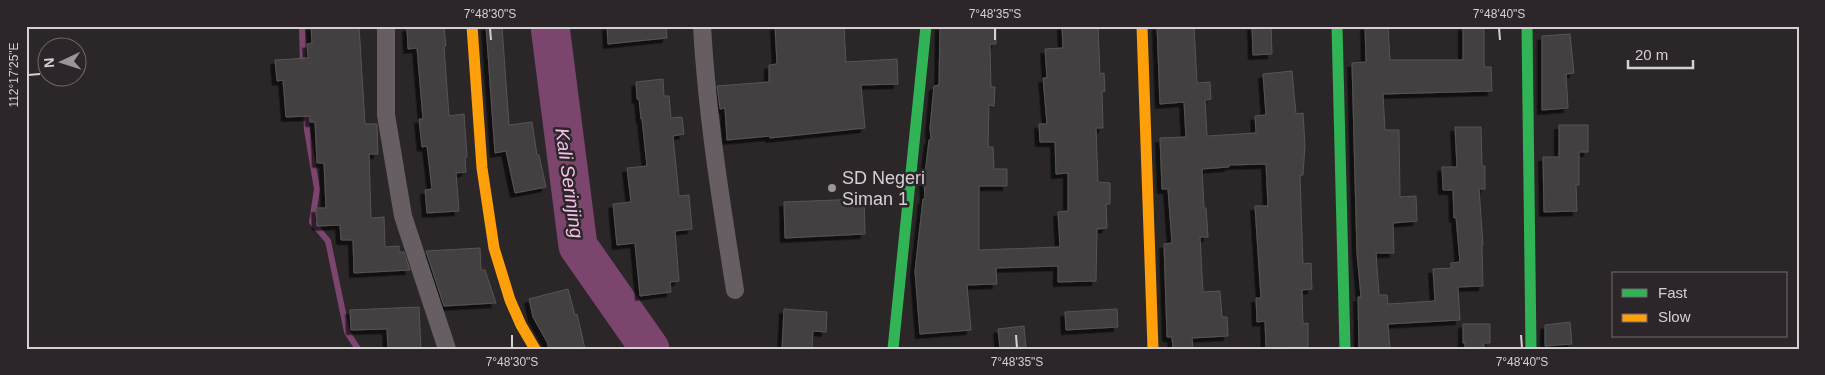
<svg xmlns="http://www.w3.org/2000/svg" width="1825" height="375" viewBox="0 0 1825 375" font-family="Arial,sans-serif">
<defs>
<filter id="shadow"><feDropShadow dx="-4.5" dy="4.5" stdDeviation="0" flood-color="#0009"/></filter>
</defs>
<rect width="100%" height="100%" fill="#2b2729"/>
<g fill="none" stroke-linecap="round" stroke-linejoin="round">
<!-- stream -->
<g stroke="#7b456d" stroke-width="6">
<polyline points="302,26 303,65"/>
<polyline points="306,110 307,130 317,189 312,222 328,241 347,332 358,349"/>
</g>
<!-- river -->
<polyline stroke="#7b456d" stroke-width="39" points="550,26 578,246 650,349"/>
</g>
<!-- building -->
<g fill="#423f40" stroke="#575456" filter="url(#shadow)">
<polygon points="311,26 359,26 365,124 377,124 377,127 378,154 369,154 371,218 384,217 385,247 399,246 399,252 404,252 410,270 354,273 353,240 341,240 340,225 317,226 316,208 326,208 324,163 317,163 315,122 310,122 310,116 286,117 283,80 277,81 275,60 308,58 307,44 312,43"/>
<polygon points="444,26 446,46 444,46 449,116 464,114 467,157 465,158 466,172 456,173 459,211 427,213 425,190 432,189 427,146 422,147 419,119 423,119 417,48 408,49 407,27"/>
<polygon points="486,26 502,26 509,125 532,122 537,155 539,155 546,187 515,193 506,151 495,153"/>
<polygon points="607,26 666,26 667,38 608,44"/>
<polygon points="775,26 844,26 846,62 897,59 898,84 861,85 865,128 770,138 770,136 727,140 725,108 720,109 717,86 769,82 769,65 777,64"/>
<polygon points="940,26 996,27 996,44 990,44 991,87 995,87 994,106 989,105 988,147 993,147 994,169 1007,169 1007,186 979,186 979,250 1060,247 1058,212 1068,211 1068,173 1056,174 1055,142 1040,142 1039,124 1047,124 1043,78 1047,78 1045,49 1063,48 1062,26 1098,26 1100,74 1104,73 1105,91 1102,92 1103,128 1096,128 1098,182 1110,183 1110,204 1106,204 1107,228 1097,229 1096,281 1058,282 1058,266 996,268 997,284 967,285 971,330 920,334 915,271 923,199 925,199 924,182 929,140 931,139 930,128 934,86 939,85"/>
<polygon points="1157,26 1194,26 1197,83 1210,82 1211,99 1205,100 1207,136 1256,133 1255,116 1266,115 1263,74 1292,71 1296,114 1303,113 1305,145 1303,175 1300,175 1303,264 1311,263 1312,289 1302,290 1303,324 1308,323 1308,347 1266,348 1265,321 1257,322 1256,298 1261,298 1255,206 1268,206 1266,164 1229,165 1229,167 1202,169 1204,208 1206,208 1208,237 1200,237 1203,292 1220,291 1222,317 1227,317 1228,336 1192,338 1193,349 1173,349 1172,337 1167,337 1164,244 1172,243 1168,189 1162,189 1160,138 1186,137 1184,102 1160,104"/>
<polygon points="1252,26 1271,26 1272,54 1253,55"/>
<polygon points="1365,26 1388,26 1390,60 1463,60 1463,26 1484,26 1484,67 1491,67 1492,91 1383,94 1385,130 1399,130 1400,197 1416,196 1417,221 1393,223 1394,253 1376,253 1379,295 1387,295 1388,304 1435,301 1433,269 1451,268 1451,263 1460,262 1456,217 1454,218 1453,190 1443,190 1442,167 1457,167 1455,127 1481,127 1482,166 1485,166 1485,189 1479,189 1483,245 1482,245 1483,286 1458,287 1460,320 1388,324 1390,349 1359,348 1358,297 1361,297 1357,253 1352,63 1366,62"/>
<polygon points="1570,34 1574,73 1566,74 1568,108 1542,110 1542,36"/>
<polygon points="663,79 664,96 669,96 671,118 682,117 684,134 673,136 679,196 689,195 692,229 675,231 679,281 670,282 671,292 640,296 635,243 617,245 613,204 631,202 627,168 647,166 642,119 641,119 639,99 637,99 636,82"/>
<polygon points="1559,125 1588,125 1588,152 1579,152 1579,185 1576,185 1577,211 1544,212 1543,157 1559,157"/>
<polygon points="864,199 865,234 785,238 784,202"/>
<polygon points="480,248 481,270 485,270 496,303 444,306 426,251"/>
<polygon points="568,289 575,315 577,314 585,349 549,349 547,342 533,317 529,299"/>
<polygon points="419,307 421,349 388,349 387,329 351,330 350,310"/>
<polygon points="784,309 827,312 826,332 813,331 812,349 782,349"/>
<polygon points="1117,309 1118,327 1066,330 1065,312"/>
<polygon points="1570,322 1572,344 1545,346 1545,325"/>
<polygon points="1463,324 1490,324 1490,343 1484,343 1484,349 1465,349 1465,343 1463,343"/>
<polygon points="1024,326 1026,349 1000,349 998,329"/>
</g>
<g fill="none" stroke-linecap="round" stroke-linejoin="round">
<!-- street -->
<g stroke="#675e64" stroke-width="18">
<polyline points="386,26 386,115 403,216 447,349"/>
<path d="M702,26C707,115 721,202 735,290"/>
</g>
<!-- fast -->
<g stroke="#30b455" stroke-width="11">
<polyline points="1337,26 1345,349"/>
<polyline points="1527,26 1531,349"/>
<polyline points="893,349 926,26"/>
</g>
<!-- slow -->
<g stroke="#ff9f0a" stroke-width="11">
<polyline points="472,26 482,168 494,248 510,300 521,325 535,349"/>
<polyline points="1142,26 1153,349"/>
</g>
</g>
<!-- ticks -->
<path fill="none" stroke="#d4d0d3" stroke-width="2" d="M490,28L491,40M995,28V40M1499,28L1500,40M28,75L40,74M512,335V348M1016,335L1017,348M1521,335L1522,348"/>
<!-- markers -->
<circle fill="#999598" stroke="#2c262a" stroke-width="2" cx="832" cy="188" r="5"/>
<g text-anchor="middle" stroke-width="5" stroke-linejoin="round" paint-order="stroke">
<!-- poi labels -->
<g font-size="18" fill="#d4d0d3" stroke="#2c262a" text-anchor="start">
<text x="842" y="184">SD Negeri<tspan x="842" dy="21">Siman 1</tspan></text>
</g>
<!-- water labels -->
<g font-size="19" font-style="italic" fill="#f6c0e6" stroke="#2c262a">
<text transform="translate(570 183) rotate(82)" y="7">Kali Serinjing</text>
</g>
</g>
<!-- border -->
<rect width="1825" height="375" fill="none" stroke="#2c262a" stroke-width="55"/>
<!-- legend -->
<rect x="1612" y="272" width="175" height="65" fill="#2c262a" stroke="#6f6a6e"/>
<rect x="1622" y="289" width="25" height="8" fill="#30b455" stroke="#6f6a6e"/>
<text x="1658" y="298" font-size="15" fill="#d4d0d3">Fast</text>
<rect x="1622" y="314" width="25" height="8" fill="#ff9f0a" stroke="#6f6a6e"/>
<text x="1658" y="322" font-size="15" fill="#d4d0d3">Slow</text>
<!-- north arrow -->
<g transform="translate(62 62) rotate(266)"><circle r="24" fill="#2c262a" stroke="#6f6a6e"/>
<path d="M0-4L9 19L0 12L-9 19Z" fill="#999598"/>
<text y="-8" font-size="14" font-weight="bold" text-anchor="middle" fill="#d4d0d3">N</text>
</g>
<!-- scale -->
<path d="M1628 60v8h65v-8" fill="none" stroke="#d4d0d3" stroke-width="2.5"/>
<text x="1635" y="60" font-size="15" fill="#d4d0d3" stroke="#2c262a" stroke-width="4" paint-order="stroke">20 m</text>
<rect x="28" y="28" width="1770" height="320" fill="none" stroke="#d4d0d3" stroke-width="2"/>
<g font-size="12" text-anchor="middle" fill="#d4d0d3">
<text x="490" y="18">7°48'30"S</text>
<text x="995" y="18">7°48'35"S</text>
<text x="1499" y="18">7°48'40"S</text>
<text transform="translate(14 75) rotate(-90)" y="4">112°17'25"E</text>
<text x="512" y="366">7°48'30"S</text>
<text x="1017" y="366">7°48'35"S</text>
<text x="1522" y="366">7°48'40"S</text>
</g>
</svg>
